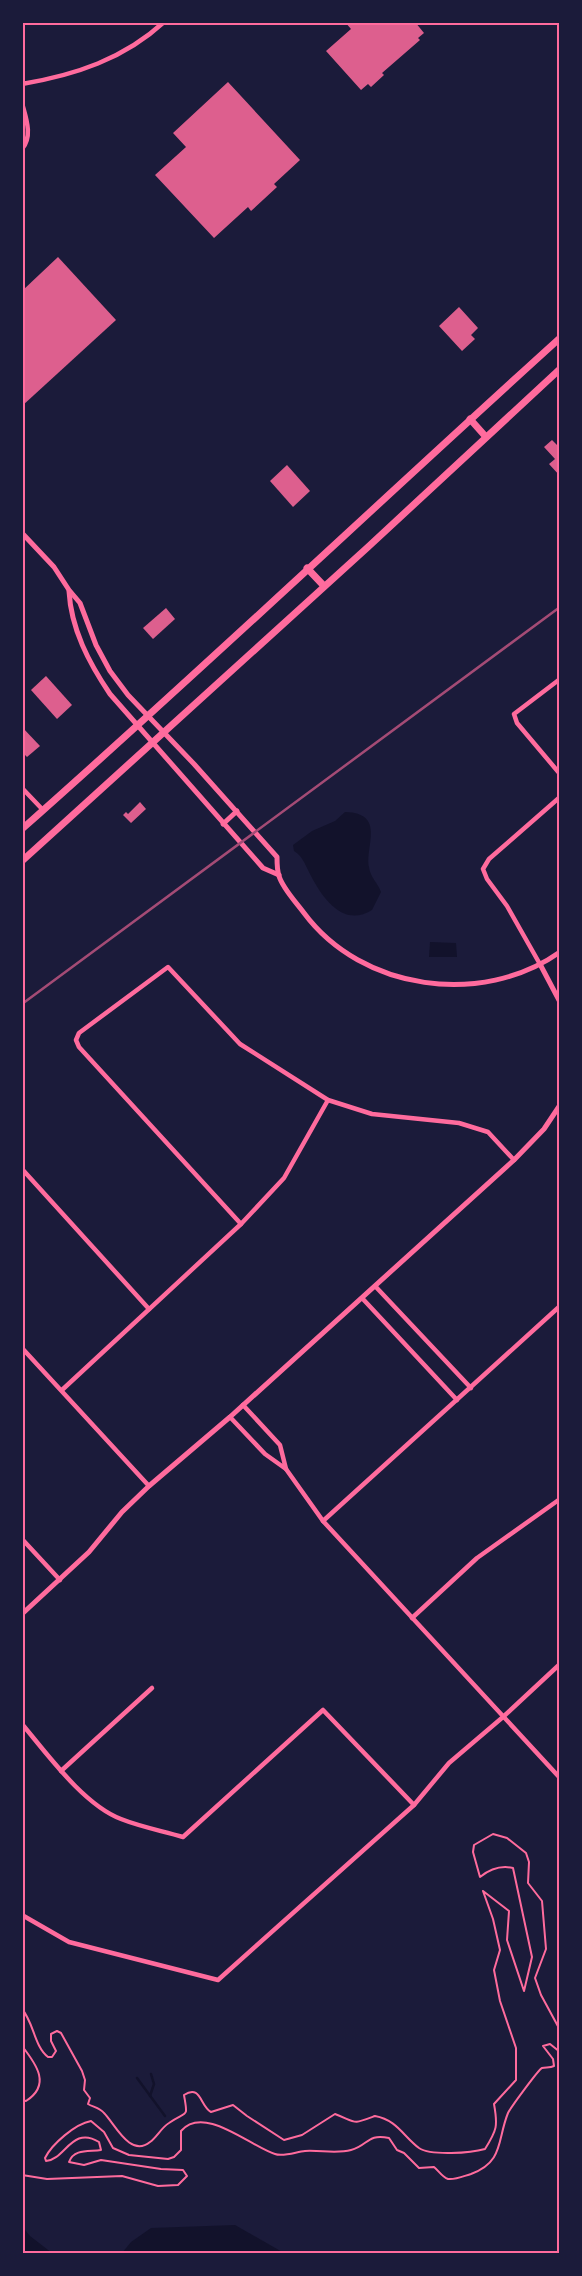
<svg xmlns="http://www.w3.org/2000/svg" width="582" height="2276" viewBox="0 0 582 2276" font-family="Rubik,sans-serif">
<rect width="100%" height="100%" fill="#1b1b3a"/>
<!-- water -->
<g fill="#12122b">
<path d="M345,812C386,813 365,846 369,867C370,877 378,883 381,892L372,910C344,928 323,899 311,876C306,867 303,856 294,851L293,845L312,831L335,821Z"/>
<polygon points="430,942 456,943 457,957 429,957"/>
<polygon points="235,2225 284,2253 122,2253 131,2242 151,2228"/>
<polygon points="22,2226 30,2236 52,2253 23,2253"/>
</g>
<g fill="none" stroke-linecap="round" stroke-linejoin="round">
<!-- stream -->
<g stroke="#12122b" stroke-width="2.5">
<polyline points="137,2078 165,2116"/>
<polyline points="150,2096 154,2084 151,2074"/>
</g>
</g>
<!-- building -->
<g fill="#dd5f8e">
<polygon points="345,22 415,22 424,33 418,38 420,40 382,73 384,75 371,87 368,84 361,90 326,51 351,29"/>
<polygon points="228,82 300,160 274,184 277,187 251,211 248,207 214,238 155,175 186,147 173,133"/>
<polygon points="58,257 116,320 22,406 22,291"/>
<polygon points="459,307 478,328 471,335 475,339 462,351 439,326"/>
<polygon points="552,440 560,448 560,476 549,464 555,459 544,447"/>
<polygon points="287,465 310,491 293,507 270,481"/>
<polygon points="166,608 175,619 153,639 143,628"/>
<polygon points="46,676 72,705 57,719 31,690"/>
<polygon points="22,727 40,746 27,757 22,752"/>
<polygon points="140,802 146,809 131,823 123,815 126,812 128,814"/>
</g>
<g fill="none" stroke-linecap="round" stroke-linejoin="round">
<!-- path -->
<g stroke="#ff6b9d" stroke-width="2">
<path d="M22,2009C34,2023 34,2046 48,2057H52L56,2051L51,2041V2034L57,2031L61,2033L82,2071L85,2080L84,2090L90,2098L88,2104C93,2107 100,2108 104,2113C115,2124 130,2158 150,2142C157,2137 161,2128 169,2123C188,2110 188,2119 184,2095C201,2084 200,2106 211,2112L233,2105L247,2116L284,2140L302,2135L335,2114C358,2123 351,2125 375,2116C397,2120 403,2136 419,2148C431,2156 471,2153 485,2149C497,2130 498,2126 494,2104L516,2080V2048L500,2001L494,1970L500,1950L493,1919L483,1891L509,1911L507,1940L524,1991L532,1957L513,1868C500,1865 490,1869 480,1877L473,1852L474,1845L493,1834L507,1838L526,1853L529,1862L528,1883L542,1901L546,1949L535,1978L541,1995L560,2030"/>
<path d="M22,2046C37,2065 51,2085 26,2101L22,2100"/>
<path d="M22,2175L47,2179L122,2176L158,2186L178,2185L187,2176L183,2170L161,2169L101,2160L84,2165L69,2162C74,2148 90,2152 101,2150L99,2142C72,2125 65,2160 46,2161L45,2158C52,2144 75,2124 91,2121L104,2132L113,2148L129,2155L168,2159L174,2157L181,2150V2131C204,2104 251,2147 275,2154C283,2157 296,2152 305,2151C320,2150 337,2154 351,2150C368,2146 367,2133 389,2138L397,2150L404,2153L419,2168L434,2167C439,2171 442,2177 448,2179C455,2180 464,2176 471,2174C504,2162 497,2140 508,2113C511,2107 539,2069 542,2068C546,2067 550,2068 554,2066L553,2059L543,2046L550,2044L560,2052"/>
</g>
<!-- minor -->
<g stroke="#ff6b9d" stroke-width="4.5">
<path d="M22,84C75,75 124,59 164,22"/>
<path d="M22,103C26,118 33,136 22,149"/>
<polyline points="560,679 514,714 517,723 560,774"/>
<polyline points="22,788 43,810"/>
<polyline points="541,966 507,906 487,879 483,869 489,859 560,797"/>
<polyline points="22,1169 149,1309"/>
<polyline points="241,1224 79,1047 76,1040 79,1033 168,967 240,1044 328,1100 372,1114 459,1123 488,1132 514,1160"/>
<polyline points="375,1286 471,1388"/>
<polyline points="362,1298 457,1400"/>
<polyline points="22,1348 149,1486"/>
<polyline points="62,1390 241,1224 284,1178 328,1100"/>
<polyline points="230,1417 265,1454 286,1469 280,1445 243,1405"/>
<polyline points="286,1469 323,1521 560,1778"/>
<polyline points="323,1521 560,1306"/>
<polyline points="22,1539 60,1580"/>
<polyline points="412,1618 477,1558 560,1499"/>
<path d="M22,1724C48,1755 84,1805 121,1819C141,1827 163,1831 183,1837L323,1710L414,1805"/>
<polyline points="61,1771 152,1688"/>
<polyline points="22,1915 69,1942 218,1980 414,1805 449,1763 503,1717 560,1664"/>
</g>
<!-- tertiary -->
<g stroke="#ff6b9d" stroke-width="5">
<path d="M22,533L54,567L69,590L80,603L96,645L110,671L128,695L194,764L277,857C277,862 277,870 279,876C283,889 296,902 304,913C362,991 482,1007 560,952"/>
<path d="M69,591C71,629 89,663 110,694L263,868L279,875"/>
<polyline points="223,824 237,811"/>
<polyline points="541,966 560,1002"/>
<polyline points="22,1614 89,1552 122,1512 149,1486 230,1417 514,1160 544,1129 560,1105"/>
</g>
<!-- primary -->
<g stroke="#ff6b9d" stroke-width="7">
<polyline points="470,419 486,437"/>
<polyline points="307,568 324,586"/>
<path d="M22,829C204,668 380,501 560,338"/>
<polyline points="22,861 368,547 560,369"/>
</g>
<!-- rail -->
<polyline stroke="#a44b75" stroke-width="2.5" points="22,1004 560,607"/>
</g>
<!-- border -->
<rect width="582" height="2276" fill="none" stroke="#1b1b3a" stroke-width="48"/>
<rect x="24" y="24" width="534" height="2228" fill="none" stroke="#ff6b9d" stroke-width="2"/>
</svg>
